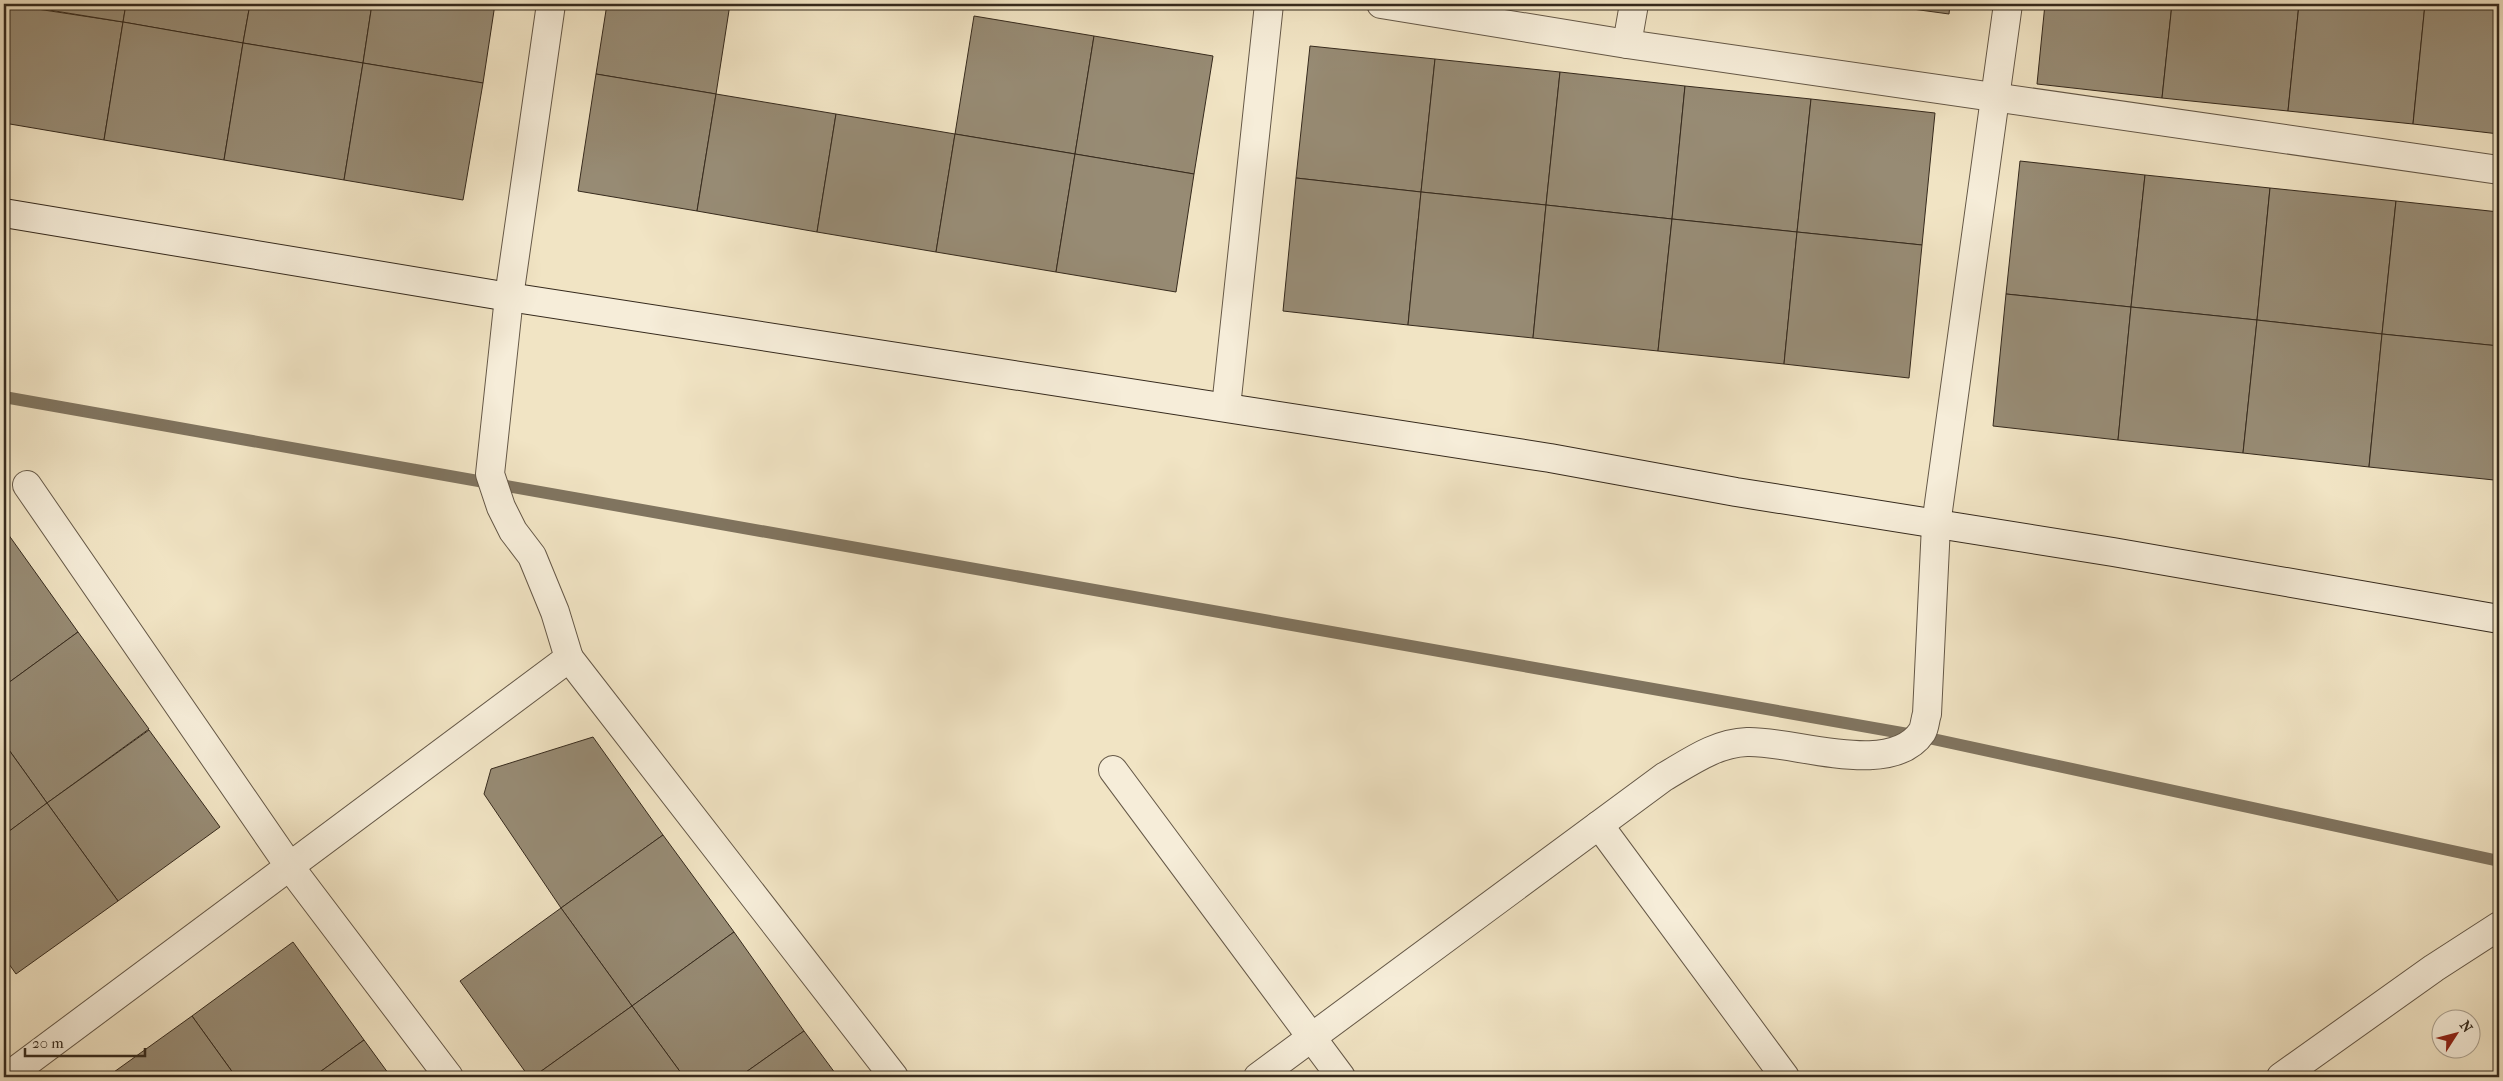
<svg xmlns="http://www.w3.org/2000/svg" width="2503" height="1081" viewBox="0 0 2503 1081" font-family="'IM FELL French Canon',serif">
<rect width="100%" height="100%" fill="#f1e4c4"/>
<filter id="stains"><feTurbulence type="fractalNoise" baseFrequency=".004" numOctaves="4"/><feColorMatrix values="0 0 0 0 .2 0 0 0 0 .09 0 0 0 0 .02 0 0 0 .5 -.17"/></filter>
<radialGradient id="worn" r=".72"><stop offset=".6" stop-color="#630" stop-opacity="0"/><stop offset="1" stop-color="#630" stop-opacity=".3"/></radialGradient>
<g fill="none" stroke-linecap="round" stroke-linejoin="round">
<!-- stream -->
<polyline stroke="#80745f" stroke-width="12" points="4,397 1919,736 2499,861"/>
</g>
<!-- building -->
<g fill="#978b74" stroke="#362a1d">
<polygon points="4,4 123,22 104,140 4,123"/>
<polygon points="12,4 126,4 123,22"/>
<polygon points="126,4 250,4 243,43 123,22"/>
<polygon points="250,4 372,4 363,63 243,43"/>
<polygon points="372,4 495,4 483,83 363,63"/>
<polygon points="607,4 730,4 716,94 596,74"/>
<polygon points="1876,4 1950,4 1949,14"/>
<polygon points="2045,4 2172,4 2162,98 2037,84"/>
<polygon points="2172,4 2299,4 2288,111 2162,98"/>
<polygon points="2299,4 2425,4 2413,124 2288,111"/>
<polygon points="2425,4 2499,4 2499,134 2413,124"/>
<polygon points="974,16 1094,36 1075,154 955,134"/>
<polygon points="123,22 243,43 224,160 104,140"/>
<polygon points="1094,36 1213,56 1194,174 1075,154"/>
<polygon points="243,43 363,63 344,180 224,160"/>
<polygon points="1310,46 1435,59 1421,192 1296,178"/>
<polygon points="1435,59 1560,72 1546,205 1421,192"/>
<polygon points="363,63 483,83 463,200 344,180"/>
<polygon points="1560,72 1685,86 1672,219 1546,205"/>
<polygon points="596,74 716,94 697,211 578,191"/>
<polygon points="1685,86 1811,99 1797,232 1672,219"/>
<polygon points="716,94 836,114 817,232 697,211"/>
<polygon points="1811,99 1935,113 1922,245 1797,232"/>
<polygon points="836,114 955,134 936,252 817,232"/>
<polygon points="955,134 1075,154 1056,272 936,252"/>
<polygon points="1075,154 1194,174 1176,292 1056,272"/>
<polygon points="2020,161 2145,175 2131,307 2006,294"/>
<polygon points="2145,175 2270,188 2257,320 2131,307"/>
<polygon points="1296,178 1421,192 1408,325 1283,311"/>
<polygon points="2270,188 2396,201 2382,334 2257,320"/>
<polygon points="1421,192 1546,205 1533,338 1408,325"/>
<polygon points="2396,201 2499,212 2499,346 2382,334"/>
<polygon points="1546,205 1672,219 1658,351 1533,338"/>
<polygon points="1672,219 1797,232 1784,364 1658,351"/>
<polygon points="1797,232 1922,245 1909,378 1784,364"/>
<polygon points="2006,294 2131,307 2118,440 1993,426"/>
<polygon points="2131,307 2257,320 2243,453 2118,440"/>
<polygon points="2257,320 2382,334 2369,467 2243,453"/>
<polygon points="2382,334 2499,346 2499,427 2494,480 2369,467"/>
<polygon points="2499,427 2499,480 2494,480"/>
<polygon points="8,534 78,632 4,686 4,537"/>
<polygon points="78,632 149,729 47,803 4,743 4,686"/>
<polygon points="149,730 220,827 118,901 47,803"/>
<polygon points="593,737 663,835 561,908 484,794 491,769"/>
<polygon points="4,743 47,803 4,835"/>
<polygon points="47,803 118,901 16,974 4,957 4,835"/>
<polygon points="663,835 734,932 632,1006 561,908"/>
<polygon points="561,908 632,1006 533,1077 529,1077 460,981"/>
<polygon points="734,932 804,1031 739,1077 684,1077 632,1006"/>
<polygon points="293,942 364,1040 313,1077 236,1077 192,1016"/>
<polygon points="632,1006 684,1077 533,1077"/>
<polygon points="192,1016 236,1077 107,1077"/>
<polygon points="804,1031 838,1077 739,1077"/>
<polygon points="364,1040 391,1077 313,1077"/>
</g>
<g fill="none" stroke-linecap="round" stroke-linejoin="round">
<defs>
<g id="minor">
<polyline points="1381,4 1627,44 2499,170"/>
<polyline points="1627,44 1634,4"/>
<polyline points="1226,407 1269,4"/>
<polyline points="27,485 290,867 449,1077"/>
<polyline points="569,658 894,1077"/>
<polyline points="1113,770 1341,1077"/>
<polyline points="1599,825 1785,1077"/>
<polyline points="7,1077 569,658 555,612 532,556 513,531 501,507 490,474 509,297 551,4"/>
<path d="M1258,1077L1664,777C1690,762 1716,743 1747,742C1792,740 1891,779 1922,732C1925,727 1925,719 1927,714L1936,525L2008,4"/>
<polyline points="2281,1077 2434,968 2499,926"/>
</g>
<polyline id="secondary" points="4,213 509,297 1550,458 1736,492 2113,552 2499,619"/>
</defs>
<!-- minor casing -->
<use href="#minor" stroke="#655847" stroke-width="30"/>
<!-- secondary casing -->
<use href="#secondary" stroke="#362a1d" stroke-width="30"/>
<!-- minor -->
<use href="#minor" stroke="#f6edd9" stroke-width="28"/>
<!-- secondary -->
<use href="#secondary" stroke="#f6edd9" stroke-width="28"/>
</g>
<!-- margin -->
<rect width="2503" height="1081" fill="none" stroke="#f1e4c4" stroke-width="20"/>
<rect x="5" y="5" width="2493" height="1071" fill="none" stroke="#362a1d" stroke-width="2.5"/>
<rect x="10" y="10" width="2483" height="1061" fill="none" stroke="#362a1d"/>
<!-- north arrow -->
<g transform="translate(2456 1034) rotate(54)"><circle r="24" fill="#f6edd9" stroke="#a99f8e"/>
<path d="M0-4L9 19L0 12L-9 19Z" fill="#8f2418"/>
<text y="-8" font-size="14" font-weight="bold" text-anchor="middle" fill="#362a1d">N</text>
</g>
<!-- scale -->
<path d="M25 1048v8h120v-8" fill="none" stroke="#362a1d" stroke-width="2.5"/>
<text x="32" y="1048" font-size="15" fill="#362a1d" stroke="#f6edd9" stroke-width="4" paint-order="stroke">20 m</text>
<rect width="100%" height="100%" filter="url(#stains)"/>
<rect width="100%" height="100%" fill="url(#worn)"/>
</svg>
